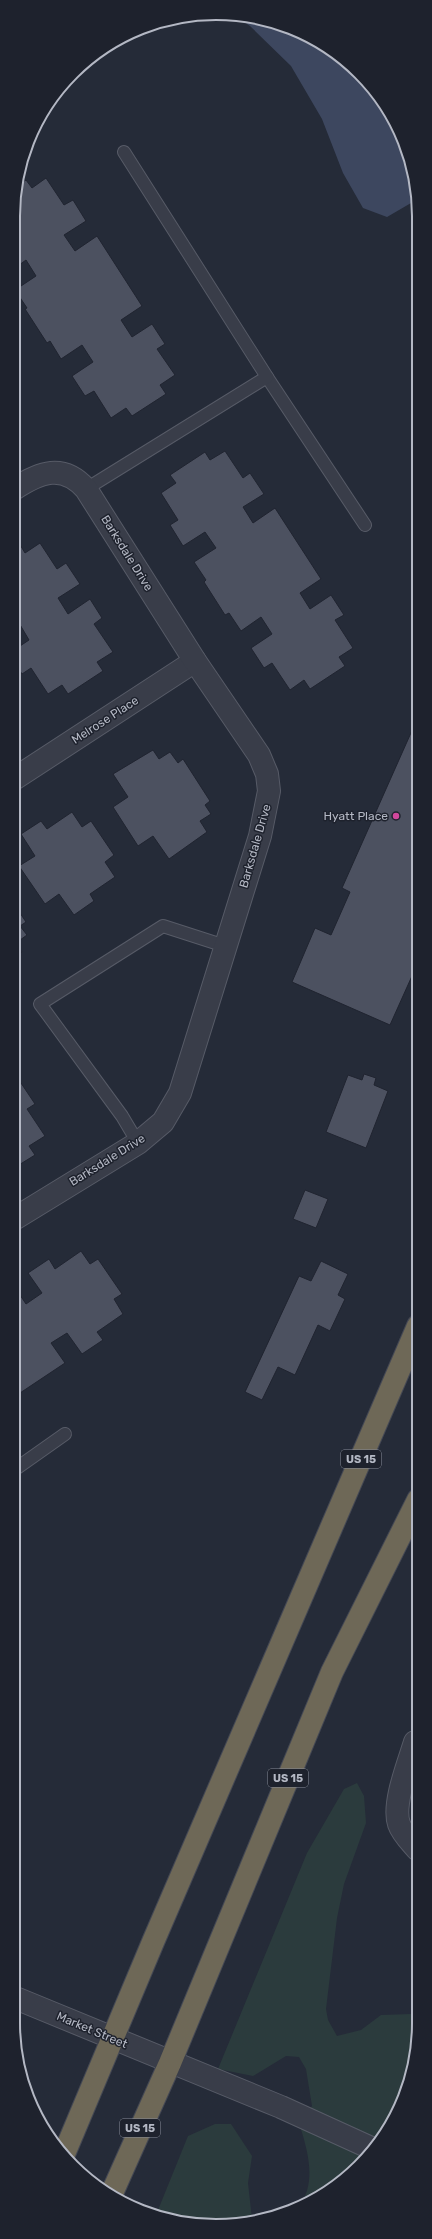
<svg xmlns="http://www.w3.org/2000/svg" width="432" height="2239" viewBox="0 0 432 2239" font-family="Rubik,sans-serif">
<rect width="100%" height="100%" fill="#252b38"/>
<!-- green -->
<g fill="#2b3b3d">
<path d="M357,1783L364,1796L366,1823L344,1884L337,1918L326,2009L328,2020L337,2036L361,2030L381,2015L411,2014L417,2009V2049L398,2113L350,2176L301,2204C316,2180 308,2152 300,2126L312,2106L306,2069L299,2057L286,2056L253,2076L218,2069L307,1853L344,1789Z"/>
<polygon points="215,2124 231,2124 252,2156 248,2183 252,2219 203,2226 156,2215 188,2136"/>
</g>
<!-- water -->
<polygon fill="#3d475f" points="234,15 242,15 306,34 360,73 398,126 417,197 411,203 387,217 363,208 343,173 322,119 291,66 250,26"/>
<!-- building -->
<g fill="#4c5160" stroke="#202430">
<polygon points="46,178 64,205 73,200 86,221 64,235 75,251 97,236 142,306 121,320 132,337 152,324 165,344 157,349 175,375 160,385 166,394 132,416 126,408 111,418 94,391 85,396 72,376 93,362 82,345 61,359 50,341 47,343 25,309 27,308 15,290 36,276 26,260 15,268 15,190 16,186 26,180 32,188"/>
<polygon points="225,451 243,478 250,473 264,494 243,507 253,523 275,508 321,579 300,593 310,609 331,595 344,615 335,620 353,648 339,657 345,666 310,689 304,680 290,690 272,663 264,668 251,648 272,634 261,617 241,631 229,613 225,615 204,582 206,580 194,562 216,548 205,532 183,546 170,525 178,520 161,493 176,483 170,475 205,452 210,460"/>
<polygon points="19,543 25,553 40,543 57,569 66,563 80,584 58,598 68,614 90,599 102,618 94,624 113,652 97,662 103,671 68,694 62,685 48,694 31,668 22,674 14,662 14,650 29,640 19,623 14,626 14,546"/>
<polygon points="414,726 418,728 418,979 412,976 390,1025 292,982 315,928 331,935 350,892 342,888"/>
<polygon points="153,750 159,759 170,752 178,763 183,759 210,801 205,805 211,814 200,821 207,832 169,859 153,836 138,846 113,807 128,797 113,774"/>
<polygon points="72,812 82,827 91,821 114,855 105,862 115,877 90,894 94,901 74,915 59,894 45,904 19,866 35,856 21,834 41,821 47,829"/>
<polygon points="14,904 26,922 20,926 27,935 16,943 22,952 14,958"/>
<polygon points="364,1074 376,1078 374,1085 388,1091 366,1148 326,1132 348,1075 362,1080"/>
<polygon points="21,1083 35,1104 27,1109 45,1136 29,1146 35,1155 14,1168 14,1088"/>
<polygon points="305,1190 328,1199 316,1228 293,1219"/>
<polygon points="81,1251 90,1264 98,1259 122,1294 114,1299 123,1314 97,1332 103,1340 82,1354 67,1333 51,1343 65,1363 14,1397 14,1286 26,1304 42,1293 28,1273 49,1259 55,1269"/>
<polygon points="321,1261 348,1274 338,1295 345,1299 330,1331 318,1325 295,1375 278,1367 262,1400 245,1392 299,1276 311,1281"/>
</g>
<g fill="none" stroke-linecap="round" stroke-linejoin="round">
<defs>
<g id="lane">
<polyline points="267,377 365,525"/>
<polyline points="86,489 267,377 124,152"/>
<polyline points="138,1143 122,1116 40,1004 163,926 225,946"/>
<polyline points="14,1470 65,1434"/>
</g>
<g id="street">
<polyline points="14,779 195,661"/>
<path d="M14,1219L138,1143L163,1122L180,1093L260,836L269,791L267,774L259,755L195,661L86,489C63,463 40,472 14,489"/>
<path d="M415,1742C409,1762 392,1804 399,1824C402,1833 411,1842 417,1849"/>
<polyline points="13,1997 281,2107 371,2148"/>
</g>
<g id="highway">
<polyline points="64,2154 153,1942 418,1326"/>
<polyline points="112,2193 170,2063 332,1672 418,1500"/>
</g>
</defs>
<!-- lane casing -->
<use href="#lane" stroke="#575b67" stroke-width="14"/>
<!-- street casing -->
<use href="#street" stroke="#575b67" stroke-width="24"/>
<!-- highway casing -->
<use href="#highway" stroke="#444854" stroke-width="24"/>
<!-- lane -->
<use href="#lane" stroke="#393d49" stroke-width="12"/>
<!-- street -->
<use href="#street" stroke="#393d49" stroke-width="22"/>
<!-- highway -->
<use href="#highway" stroke="#6e6857" stroke-width="22"/>
</g>
<!-- markers -->
<circle fill="#d1479c" stroke="#1e222d" stroke-width="1.5" cx="396" cy="816" r="4"/>
<g text-anchor="middle" stroke-width="3" stroke-linejoin="round" paint-order="stroke">
<!-- shield labels -->
<g fill="#1e222d" stroke="#878b97" stroke-width="1">
<rect x="341" y="1450" width="40" height="18" rx="3"/>
<rect x="268" y="1769" width="40" height="18" rx="3"/>
<rect x="120" y="2119" width="40" height="18" rx="3"/>
</g>
<g font-size="11" font-weight="bold" fill="#b4b8c4">
<text x="361" y="1463">US 15</text>
<text x="288" y="1782">US 15</text>
<text x="140" y="2132">US 15</text>
</g>
<!-- street labels -->
<g font-size="12" fill="#b4b8c4" stroke="#1e222d">
<text transform="translate(127 553) rotate(58)" y="4">Barksdale Drive</text>
<text transform="translate(105 720) rotate(-33)" y="4">Melrose Place</text>
<text transform="translate(255 846) rotate(-74)" y="4">Barksdale Drive</text>
<text transform="translate(107 1160) rotate(-32)" y="4">Barksdale Drive</text>
<text transform="translate(92 2030) rotate(23)" y="4">Market Street</text>
</g>
<!-- poi labels -->
<g font-size="12" fill="#b4b8c4" stroke="#1e222d" text-anchor="end">
<text x="388" y="820">Hyatt Place</text>
</g>
</g>
<!-- crop -->
<path d="M0 0H432V2239H0ZM216 20H216A196 196 0 0 1 412 216V2023A196 196 0 0 1 216 2219H216A196 196 0 0 1 20 2023V216A196 196 0 0 1 216 20Z" fill="#1e222d" fill-rule="evenodd"/>
<path fill="none" stroke="#b4b8c4" stroke-width="2" d="M216 20H216A196 196 0 0 1 412 216V2023A196 196 0 0 1 216 2219H216A196 196 0 0 1 20 2023V216A196 196 0 0 1 216 20Z"/>
</svg>
